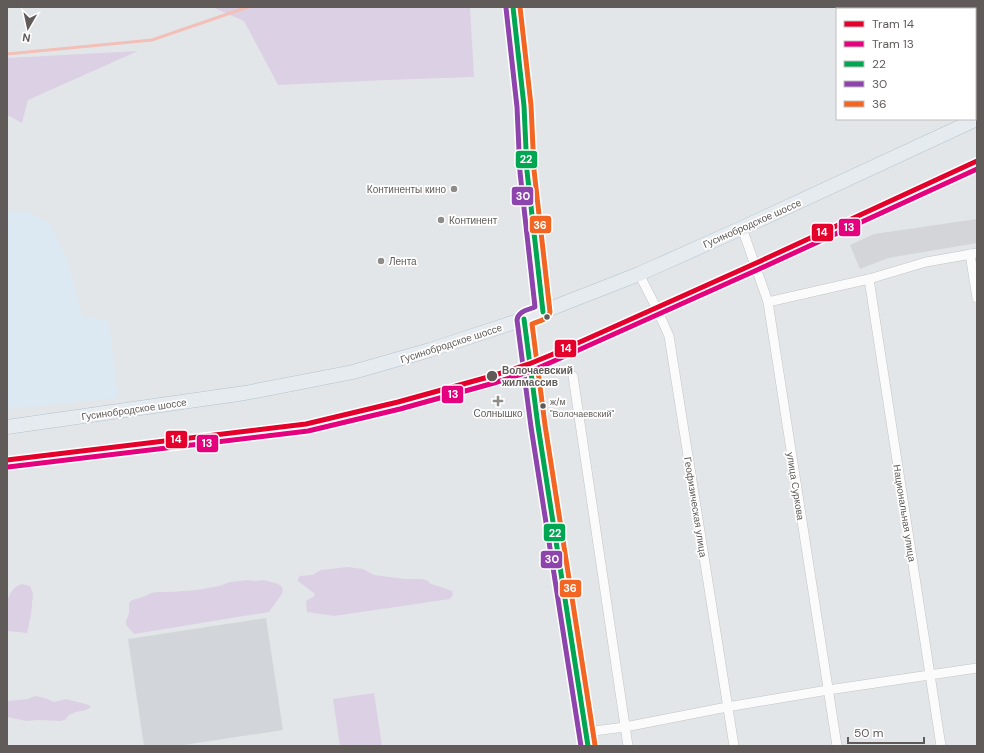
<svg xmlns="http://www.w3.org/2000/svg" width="984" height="753" viewBox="0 0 984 753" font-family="'DM Sans',sans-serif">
<rect width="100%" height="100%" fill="#e3e6e8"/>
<!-- commercial -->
<polygon fill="#dce8f2" points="26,211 51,224 69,264 82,316 109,321 118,398 7,409 7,212"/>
<!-- industrial -->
<polygon fill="#d3d5d8" points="977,219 977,243 888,258 860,269 850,245 874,234"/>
<!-- education -->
<polygon fill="#d2d6da" points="266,618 283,730 177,746 144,746 128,639"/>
<!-- green -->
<g fill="#dcd0e4">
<polygon points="212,7 470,7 474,77 387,80 278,85 244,21"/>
<polygon points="138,51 28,100 22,123 7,115 7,58"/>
<polygon points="348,567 363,569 374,575 406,579 422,579 428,581 431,584 441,587 452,591 453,595 450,599 334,616 307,612 306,604 307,600 313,597 315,594 298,581 298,579 300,576 312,575 321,570"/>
<polygon points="248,580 256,581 264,580 278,584 281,586 283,589 282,594 269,612 134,634 126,625 126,621 129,613 129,603 132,600 143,597 151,593 158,592 170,592 197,590 219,586 230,582"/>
<path d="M22,584L30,586L33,594L31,615L27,633L7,631C7,614 2,591 22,584Z"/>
<polygon points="374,693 382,746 340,746 333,699"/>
<polygon points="35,696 45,698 54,702 66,699 89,705 90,706 90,708 86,710 76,712 69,715 65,720 60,721 37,720 26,721 7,717 7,701 28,699"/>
</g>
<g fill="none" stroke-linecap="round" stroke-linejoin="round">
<!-- stream -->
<polyline stroke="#f2c0b8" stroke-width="3" points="7,54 152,40 248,7"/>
<defs>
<g id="minor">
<polyline points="742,228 768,302 837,746"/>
<polyline points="970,254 977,298"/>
<polyline points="639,274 656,307 669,336 734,746"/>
<polyline points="869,279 941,746"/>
<polyline points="768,302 869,279 926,262 977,253"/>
<polyline points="573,376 628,746"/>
<polyline points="586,732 625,727 727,707 828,690 977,668"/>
</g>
<polyline id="tertiary" points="513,7 524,106 527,171 543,312"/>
<path id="secondary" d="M524,319C540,462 568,604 588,746"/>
<polyline id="primary" points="7,427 245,393 353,372 430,350 524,319 639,274 742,228 977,119"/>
</defs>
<!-- minor casing -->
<use href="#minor" stroke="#c3c4c4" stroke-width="10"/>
<!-- tertiary casing -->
<use href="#tertiary" stroke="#c3c4c4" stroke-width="12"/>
<!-- secondary casing -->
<use href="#secondary" stroke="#c2c2c2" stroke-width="14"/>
<!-- primary casing -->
<use href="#primary" stroke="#b3c3ce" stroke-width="15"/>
<!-- minor -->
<use href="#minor" stroke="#fbfbfc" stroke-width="9"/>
<!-- tertiary -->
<use href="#tertiary" stroke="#fbfbfc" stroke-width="11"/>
<!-- secondary -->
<use href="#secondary" stroke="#fbfbfc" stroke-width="13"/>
<!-- primary -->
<use href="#primary" stroke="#e6ebf0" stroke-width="14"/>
<defs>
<g id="bus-1">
<polyline points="513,7 524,106 527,171 543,312"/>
<polyline points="524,319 538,426 588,746"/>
</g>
<path id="bus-2" d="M506,8L517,107L520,172L535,307C528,310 518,311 517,320L531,427L581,746"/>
<path id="bus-3" d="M520,7L531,105L534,170L550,312C548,320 539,321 532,324L545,425L595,745"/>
</defs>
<!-- bus-1 casing -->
<use href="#bus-1" stroke="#fff" stroke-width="8"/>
<!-- bus-2 casing -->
<use href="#bus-2" stroke="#fff" stroke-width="8"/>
<!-- bus-3 casing -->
<use href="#bus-3" stroke="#fff" stroke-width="8"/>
<!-- bus-1 -->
<use href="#bus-1" stroke="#00a651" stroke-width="5"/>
<!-- bus-2 -->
<use href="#bus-2" stroke="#8e44ad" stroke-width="5"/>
<!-- bus-3 -->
<use href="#bus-3" stroke="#f26522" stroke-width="5"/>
<defs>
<polyline id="tram-1" points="7,460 306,424 398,402 492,376 529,364 551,355 754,264 977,161"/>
<polyline id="tram-2" points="8,467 308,431 400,409 494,383 531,371 554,361 757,270 977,169"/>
</defs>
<!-- tram-1 casing -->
<use href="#tram-1" stroke="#fff" stroke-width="8"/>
<!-- tram-2 casing -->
<use href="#tram-2" stroke="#fff" stroke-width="8"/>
<!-- tram-1 -->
<use href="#tram-1" stroke="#e4002b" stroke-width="5"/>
<!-- tram-2 -->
<use href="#tram-2" stroke="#e5007d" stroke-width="5"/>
</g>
<!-- markers -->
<g fill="#8e8c8b" stroke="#fff" stroke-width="1.5">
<circle cx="454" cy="189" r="4"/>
<circle cx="441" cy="220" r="4"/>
<circle cx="381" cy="261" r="4"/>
<path d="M496 395h4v4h4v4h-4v4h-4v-4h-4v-4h4z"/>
</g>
<g fill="#605b59" stroke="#fff" stroke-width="1.5">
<circle cx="547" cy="317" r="3.5"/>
<circle cx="492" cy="376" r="6"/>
<circle cx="543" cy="406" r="3.5"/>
</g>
<g text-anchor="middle" stroke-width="3.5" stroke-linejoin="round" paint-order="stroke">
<!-- bus labels -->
<g font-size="9" fill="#605b59" stroke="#fff" text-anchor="start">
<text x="550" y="405">ж/м<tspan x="550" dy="12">"Волочаевский"</tspan></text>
</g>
<!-- poi labels -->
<g font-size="10" fill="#605b59" stroke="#fff" text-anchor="start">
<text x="446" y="193" text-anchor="end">Континенты кино</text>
<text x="449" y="224">Континент</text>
<text x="389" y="265">Лента</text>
<text x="498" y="417" text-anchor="middle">Солнышко</text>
</g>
<!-- street labels -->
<g font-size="10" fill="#605b59" stroke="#fff">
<text transform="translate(752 223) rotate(-24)" y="4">Гусинобродское шоссе</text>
<text transform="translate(451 343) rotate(-18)" y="4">Гусинобродское шоссе</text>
<text transform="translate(134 409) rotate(-8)" y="4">Гусинобродское шоссе</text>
<text transform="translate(796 486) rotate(81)" y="4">улица Суркова</text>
<text transform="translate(696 507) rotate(81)" y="4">Геофизическая улица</text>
<text transform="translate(905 513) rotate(81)" y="4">Национальная улица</text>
</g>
<!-- stop labels -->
<g font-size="10" font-weight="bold" fill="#605b59" stroke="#fff" text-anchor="start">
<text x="502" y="374">Волочаевский<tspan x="502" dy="12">жилмассив</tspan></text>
</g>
</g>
<g stroke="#fff" stroke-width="1.5">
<rect x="515" y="150" width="23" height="19" rx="4" fill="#00a651"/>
<rect x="511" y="186" width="23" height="20" rx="4" fill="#8e44ad"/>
<rect x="529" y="215" width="23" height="19" rx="4" fill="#f26522"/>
<rect x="838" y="218" width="23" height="19" rx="4" fill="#e5007d"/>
<rect x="811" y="223" width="23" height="19" rx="4" fill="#e4002b"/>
<rect x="554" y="339" width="23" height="19" rx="4" fill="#e4002b"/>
<rect x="441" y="385" width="23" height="19" rx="4" fill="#e5007d"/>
<rect x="165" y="430" width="23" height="19" rx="4" fill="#e4002b"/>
<rect x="196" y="434" width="23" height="19" rx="4" fill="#e5007d"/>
<rect x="543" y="523" width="23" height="19" rx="4" fill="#00a651"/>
<rect x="540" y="550" width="23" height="19" rx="4" fill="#8e44ad"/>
<rect x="559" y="579" width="23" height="19" rx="4" fill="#f26522"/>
</g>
<g font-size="11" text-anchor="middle" font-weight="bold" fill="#fff">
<text x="526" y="163">22</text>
<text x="523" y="200">30</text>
<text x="540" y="229">36</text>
<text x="849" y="231">13</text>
<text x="822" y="236">14</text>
<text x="566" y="352">14</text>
<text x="453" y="398">13</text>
<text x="176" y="443">14</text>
<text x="207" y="447">13</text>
<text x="555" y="537">22</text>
<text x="552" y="563">30</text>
<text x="570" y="592">36</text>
</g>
<!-- border -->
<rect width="984" height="753" fill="none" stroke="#605b59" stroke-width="16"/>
<!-- legend -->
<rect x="836" y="8" width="140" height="112" fill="#ffffff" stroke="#bfbdbd"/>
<rect x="844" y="21" width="20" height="6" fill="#e4002b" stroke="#bfbdbd"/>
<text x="872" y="28" font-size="12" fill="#605b59">Tram 14</text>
<rect x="844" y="41" width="20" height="6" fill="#e5007d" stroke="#bfbdbd"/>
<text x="872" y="48" font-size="12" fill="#605b59">Tram 13</text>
<rect x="844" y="61" width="20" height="6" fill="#00a651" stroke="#bfbdbd"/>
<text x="872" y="68" font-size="12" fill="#605b59">22</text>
<rect x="844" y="81" width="20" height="6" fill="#8e44ad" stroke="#bfbdbd"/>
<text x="872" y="88" font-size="12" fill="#605b59">30</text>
<rect x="844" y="101" width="20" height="6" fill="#f26522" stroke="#bfbdbd"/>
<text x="872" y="108" font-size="12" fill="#605b59">36</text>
<!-- north arrow -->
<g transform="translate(28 28) rotate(189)" stroke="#ffffff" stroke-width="3" paint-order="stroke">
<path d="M0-3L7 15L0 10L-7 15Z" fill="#605b59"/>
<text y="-6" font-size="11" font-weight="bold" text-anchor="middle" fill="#605b59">N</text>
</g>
<!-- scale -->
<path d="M848 737v6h76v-6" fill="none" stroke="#605b59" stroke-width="2"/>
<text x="854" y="737" font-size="12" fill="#605b59" stroke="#ffffff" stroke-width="3" paint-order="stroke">50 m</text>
</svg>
